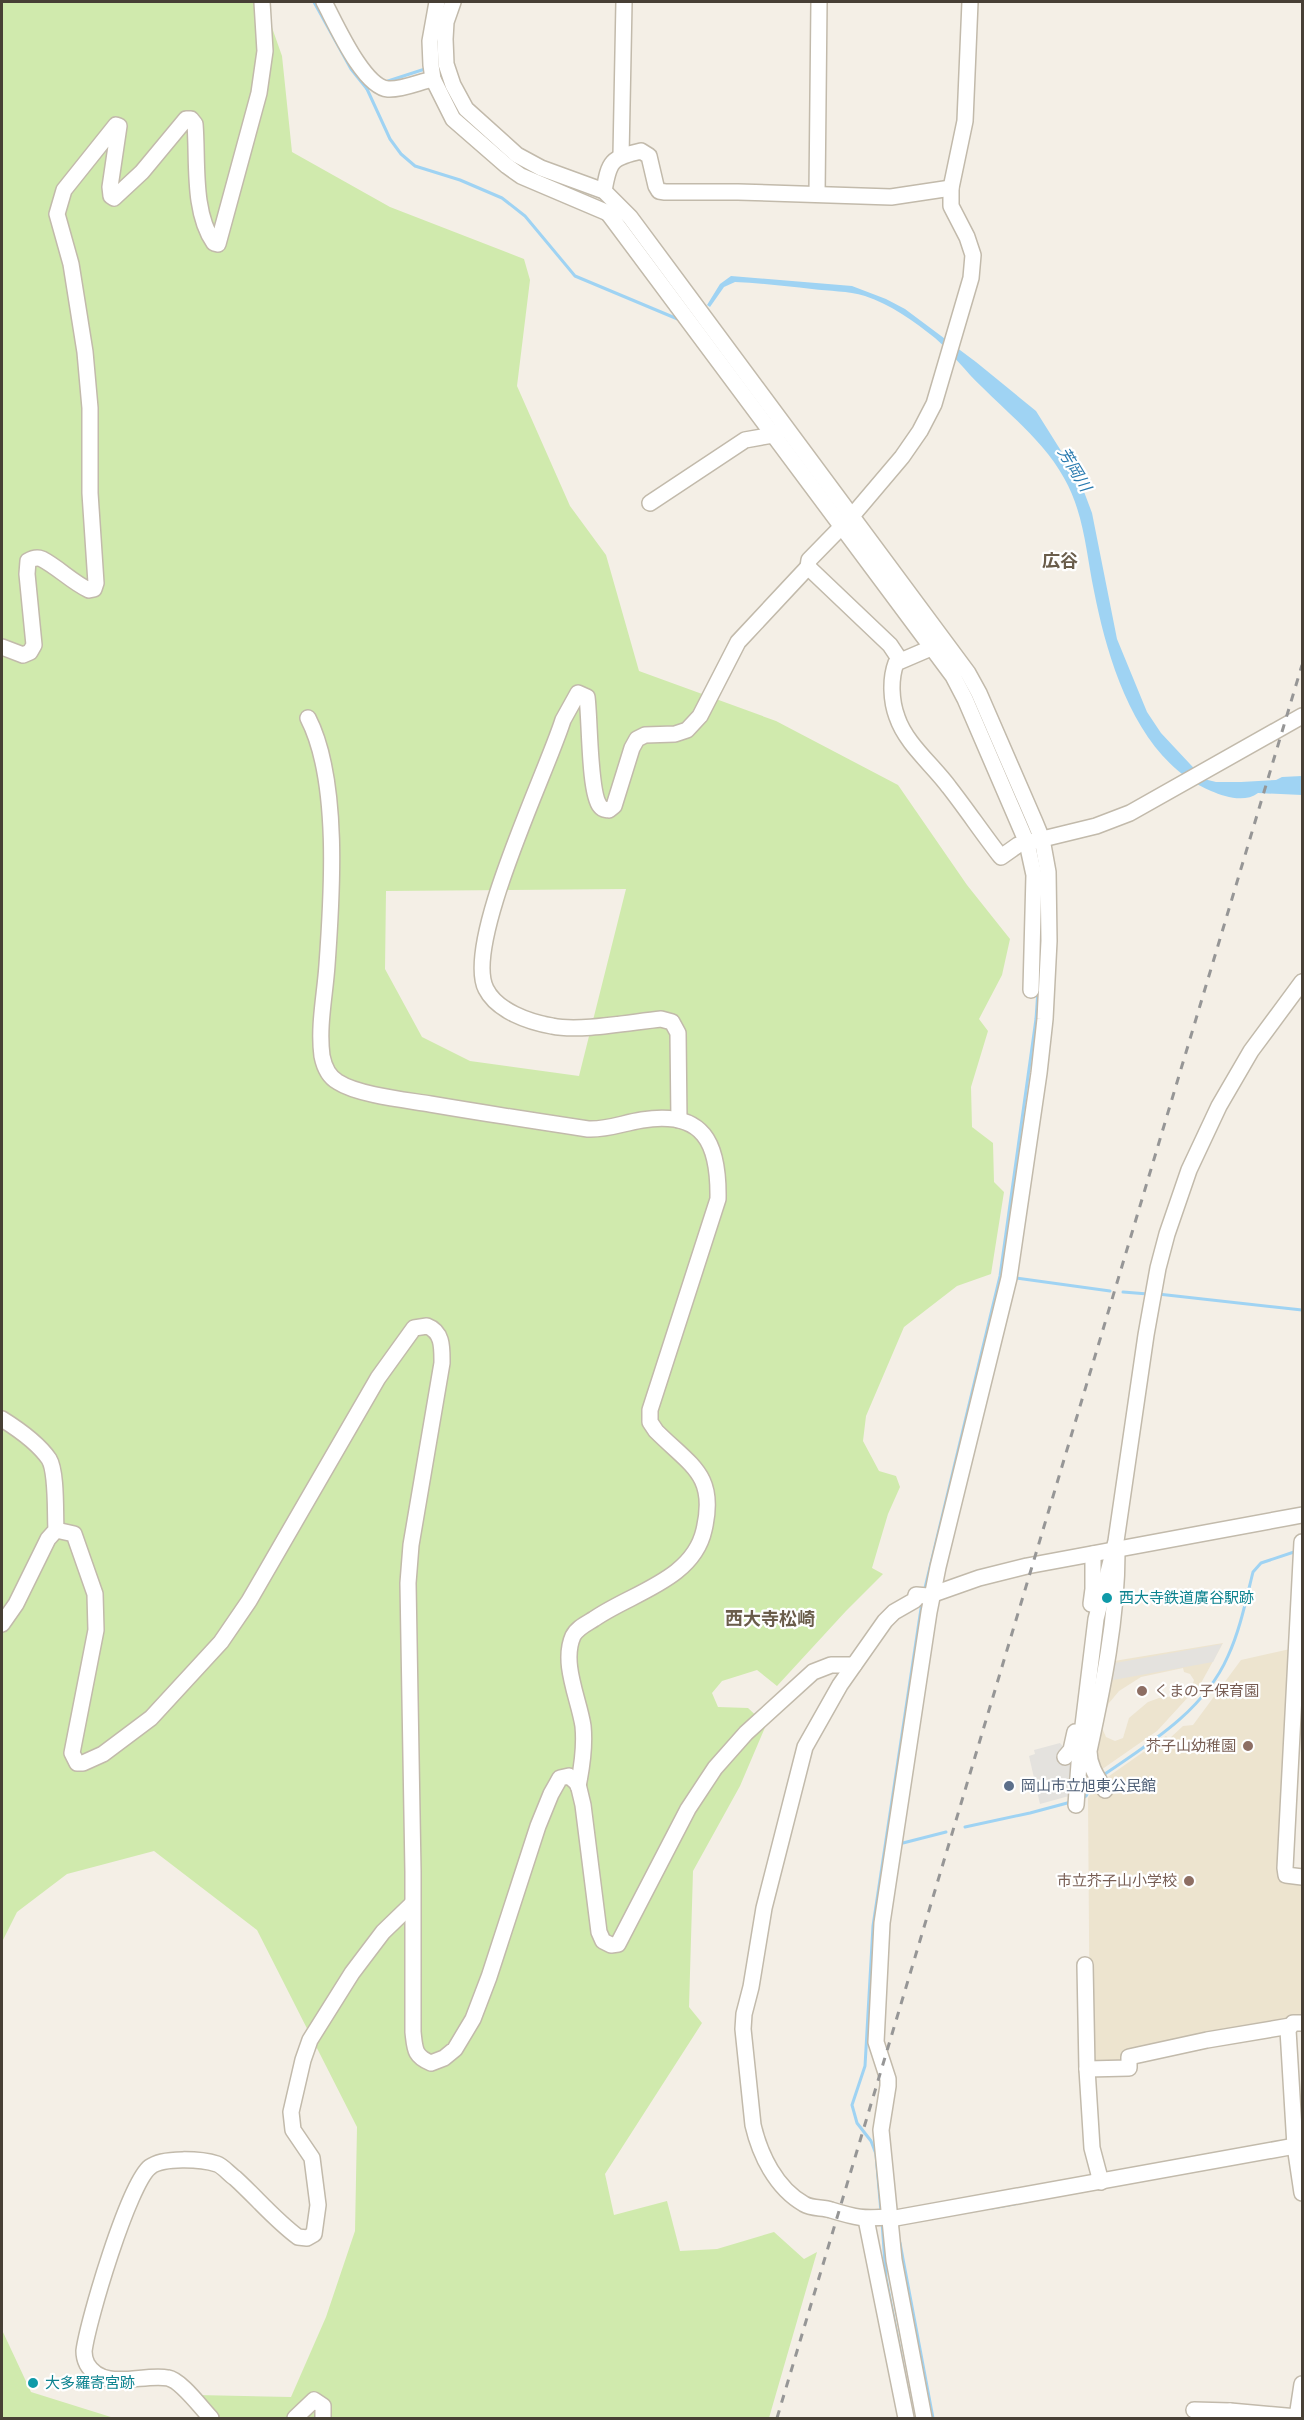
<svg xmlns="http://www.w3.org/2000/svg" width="1304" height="2420" viewBox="0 0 1304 2420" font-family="'Asap Condensed','Noto Sans JP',sans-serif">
<rect width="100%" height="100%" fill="#f4efe6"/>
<!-- education -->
<g fill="#ede4cf" fill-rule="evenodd">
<path d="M1223,1643L1201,1683L1157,1731L1101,1770L1096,1759V1751L1114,1661ZM1183,1668L1184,1672L1190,1674L1194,1680L1190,1692L1182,1695L1159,1698L1148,1702L1129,1718L1123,1738L1115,1741L1106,1737L1102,1728L1104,1715L1109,1703L1119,1691L1141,1677Z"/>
<polygon points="1290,1649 1279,1880 1302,1882 1302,2017 1126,2065 1090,2066 1088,1798 1095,1786 1112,1774 1166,1736 1169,1739 1183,1726 1193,1725 1241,1660"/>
</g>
<!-- green -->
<g fill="#d0eaad" fill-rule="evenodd">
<path d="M2,2H263L282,56L292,152L390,207L524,259L530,280L517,386L570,506L606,555L639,671L776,721L898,785L967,885L1010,939L1002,975L979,1019L988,1031L971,1087L972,1127L993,1143L994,1182L1004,1192L991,1274L957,1286L904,1327L866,1416L863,1441L879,1471L896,1476L900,1487L888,1514L872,1568L883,1574L846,1611L777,1686L757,1670L722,1681L712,1693L718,1707L748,1708L766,1725L740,1786L693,1871L689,2007L702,2023L605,2174L614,2215L667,2201L680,2251L717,2249L774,2232L804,2259L817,2252L769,2418H216L196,2395L291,2397L326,2317L355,2231L357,2127L257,1930L154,1851L67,1874L17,1912L2,1942ZM626,889L579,1076L470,1061L422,1037L385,969L386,891Z"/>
<polygon points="2,2330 31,2392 114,2418 2,2418"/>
</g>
<!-- parking -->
<g fill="#e4e2de">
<polygon points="1222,1644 1213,1662 1113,1680 1115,1663"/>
<polygon points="1060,1743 1066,1750 1072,1766 1069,1796 1040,1804 1029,1756 1035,1754 1034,1750"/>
</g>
<!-- water -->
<path fill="#9fd3f3" d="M731,276L852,286L886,299L905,309L976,362L1036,411L1080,481L1092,513L1117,639L1147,712L1161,733L1204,779L1216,782H1241L1276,780L1282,777L1302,776V795L1258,793C1245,803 1225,797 1211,791C1137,760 1108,662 1094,591C1086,552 1084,513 1064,478C1044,442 1011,416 982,387C966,372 952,353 935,338C915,322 890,304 865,296C848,291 829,291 812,289C786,286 760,283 735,282L724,287L710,307L707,305L720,284Z"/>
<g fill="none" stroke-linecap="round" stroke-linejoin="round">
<!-- stream -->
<g stroke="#9fd3f3" stroke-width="3">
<polyline points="314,2 351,69 367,89 370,87"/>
<polyline points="388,81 425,69"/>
<polyline points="367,89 390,139 401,154 415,166 460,180 502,198 525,216 575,276 680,320"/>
<polyline points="971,694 983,721"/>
<polyline points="1039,962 1040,930"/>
<polyline points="1016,1278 1110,1291"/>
<polyline points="1123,1292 1148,1294"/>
<polyline points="1158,1294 1302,1310"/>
<polyline points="924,1592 1000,1276 1036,1019 1038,990"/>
<path d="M1102,1776C1149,1744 1204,1711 1228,1656C1240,1630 1246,1600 1253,1572L1261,1563L1297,1551"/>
<polyline points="1081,1799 1086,1796 1094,1781"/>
<polyline points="965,1827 1030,1813 1071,1802"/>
<polyline points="899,1844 946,1832"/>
<polyline points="992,2208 1030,2201"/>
<polyline points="881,2212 876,2154 871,2141 857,2123 852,2105 865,2066 873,1926 922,1602"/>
<polyline points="882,2222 886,2278 907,2387"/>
<polyline points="900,2243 933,2418"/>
</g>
<defs>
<g id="minor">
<path d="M324,2C335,22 363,87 388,89C402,90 419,82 433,79"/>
<polyline points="437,2 430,41 431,65 433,79 453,119 507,166 521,176 608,213 619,212"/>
<polyline points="453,2 446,22 445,39 446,64 453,85 466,109 517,155 541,168 604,191 630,217 968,673 979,693 1035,822 1042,839 1048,872 1049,941 1045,1019 1039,1073 1009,1278 938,1567 929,1612 882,1923 876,2042 888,2079 888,2086 881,2130 894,2260 924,2418"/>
<polyline points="621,156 624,2"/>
<path d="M604,191C609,161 611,158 641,151L649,156L656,186L659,191L665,192H738L891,197L951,188"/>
<polyline points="817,194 819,2"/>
<polyline points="608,213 953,676 965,699 1027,843 1034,875 1031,990"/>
<polyline points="650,503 745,440 773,435 779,431"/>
<path d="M2,647L23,655L30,652L34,645L27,574L28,561C33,558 37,557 42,559C59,568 72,582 89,590L94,589L96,583L90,493V408L85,352L71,264L57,214L64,190L116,125L119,126L110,187L111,196L114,198L142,172L186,119H191L195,124C198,160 192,212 214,243L218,244L259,93L265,51L262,2"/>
<path d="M931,648L896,663C890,679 891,701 897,717C906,744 933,765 949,787C967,810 983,834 1001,857L1018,845L1096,826L1130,813L1302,716"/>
<polyline points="900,660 890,645 808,567 809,560 852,516 902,457 920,431 934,404 971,278 973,255 967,237 951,206 951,188 965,121 970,2"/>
<path d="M308,718C340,780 332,896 327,965C325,995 318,1026 322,1056C324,1066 329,1077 338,1082C358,1095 406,1100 430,1104C483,1113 535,1121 588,1129C607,1130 623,1123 642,1120C704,1110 719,1143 718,1199L650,1410V1422L656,1431C691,1466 717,1475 704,1530C693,1580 631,1593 594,1619C586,1624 577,1628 573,1636C561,1663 579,1699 583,1726C585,1746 582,1767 578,1786"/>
<path d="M679,1120L678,1033L672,1022L661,1019C631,1022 579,1032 552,1026C529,1022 497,1011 486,989C463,944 547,772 563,720L578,693L587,697C590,719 589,793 600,806C603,810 604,809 609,810L614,806L632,748L637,739L645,735L675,734L687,730L700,716L738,642L808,567"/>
<path d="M2,1419C18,1429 38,1443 49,1459C57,1472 55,1514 56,1530L48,1539L16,1604L2,1624"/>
<path d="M56,1530L74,1534L95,1594L96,1630L72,1753L77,1763H83L103,1754L151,1718L221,1642L249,1601L378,1378L414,1328L427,1326C443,1332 442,1348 442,1363L411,1545L408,1583L413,1872V2032C415,2049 414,2056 431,2063L444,2058L455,2049L473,2019L489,1977L538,1826L551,1794L560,1778L569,1776L578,1784L583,1805L599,1932L603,1941L611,1945L618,1944L688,1809L715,1768L746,1733L813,1672L831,1665H854"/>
<polyline points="1302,1542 1285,1868 1286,1875 1302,1877"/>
<polyline points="1091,1604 1093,1589 1093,1554"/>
<polyline points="1065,1757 1071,1750 1075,1732"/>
<path d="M1105,1790C1097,1777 1089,1766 1089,1751C1103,1686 1117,1620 1117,1553"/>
<polyline points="1076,1805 1080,1750 1096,1619 1116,1541 1146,1335 1158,1268 1167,1234 1189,1170 1219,1106 1251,1051 1302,982"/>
<polyline points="1085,1965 1087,2069 1092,2148 1101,2182"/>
<polyline points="1302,2023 1293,2023 1288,2030 1295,2146 1302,2193"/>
<polyline points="1087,2069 1129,2068 1129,2057 1207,2040 1290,2026"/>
<path d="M890,2217C862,2219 857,2218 831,2210C823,2207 812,2209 804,2204C776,2188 760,2155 753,2125L743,2029L744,2014L751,1987L764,1908L805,1747L840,1685L885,1621L894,1612L915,1600L916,1595L928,1596L979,1578L1027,1566L1302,1515"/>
<polyline points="866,2219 906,2418"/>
<polyline points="890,2219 1295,2146 1302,2142"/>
<polyline points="1194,2410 1230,2411"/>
<path d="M211,2418C202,2409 181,2380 168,2378C143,2373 103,2392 87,2364C85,2360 84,2355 84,2351C88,2320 129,2183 150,2167C163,2157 201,2159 217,2164C223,2166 229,2174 235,2178C256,2197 275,2220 298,2237L307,2238L314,2234L318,2205L312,2158L293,2130L291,2112L303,2060L310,2040L352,1973L383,1932L412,1904"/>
<polyline points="295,2418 314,2400 323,2406 323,2418"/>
<polyline points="1230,2418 1230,2411 1297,2417 1302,2384"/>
</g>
</defs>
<!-- minor casing -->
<use href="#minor" stroke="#c2baab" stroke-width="18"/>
<!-- minor -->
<use href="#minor" stroke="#fff" stroke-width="15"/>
<!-- rail -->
<polyline stroke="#969696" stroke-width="3" stroke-dasharray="8 8" stroke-linecap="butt" points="777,2418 1302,665"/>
</g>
<!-- markers -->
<g fill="#0f9aa8" stroke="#fff" stroke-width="2">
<circle cx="1107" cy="1598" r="6"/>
<circle cx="33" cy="2383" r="6"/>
</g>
<g fill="#8d6e63" stroke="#fff" stroke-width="2">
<circle cx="1142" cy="1691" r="6"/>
<circle cx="1248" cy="1746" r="6"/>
<circle cx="1189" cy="1881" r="6"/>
</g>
<circle fill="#5c6f8a" stroke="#fff" stroke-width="2" cx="1009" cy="1786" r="6"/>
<g text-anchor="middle" stroke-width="4.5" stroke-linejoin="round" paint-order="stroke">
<!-- culture labels -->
<g font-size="15" fill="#0d838f" stroke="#fff" text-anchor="start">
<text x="1119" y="1603">西大寺鉄道廣谷駅跡</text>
<text x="45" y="2388">大多羅寄宮跡</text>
</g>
<!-- education labels -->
<g font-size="15" fill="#785e54" stroke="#fff" text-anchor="end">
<text x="1154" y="1696" text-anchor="start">くまの子保育園</text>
<text x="1236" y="1751">芥子山幼稚園</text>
<text x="1177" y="1886">市立芥子山小学校</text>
</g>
<!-- service labels -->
<g font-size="15" fill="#4e5e75" stroke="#fff" text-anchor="start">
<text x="1021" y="1791">岡山市立旭東公民館</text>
</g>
<!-- water labels -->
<g font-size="16" font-style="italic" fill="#287aaf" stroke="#fff">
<text transform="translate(1075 469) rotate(59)" y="6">芳岡川</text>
</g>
<!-- quarter labels -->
<g font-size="18" font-weight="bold" fill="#6a5d4b" stroke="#fff">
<text x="1060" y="567">広谷</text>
<text x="770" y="1625">西大寺松崎</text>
</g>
</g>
<!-- border -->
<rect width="1304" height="2420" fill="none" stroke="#473f35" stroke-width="6"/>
</svg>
